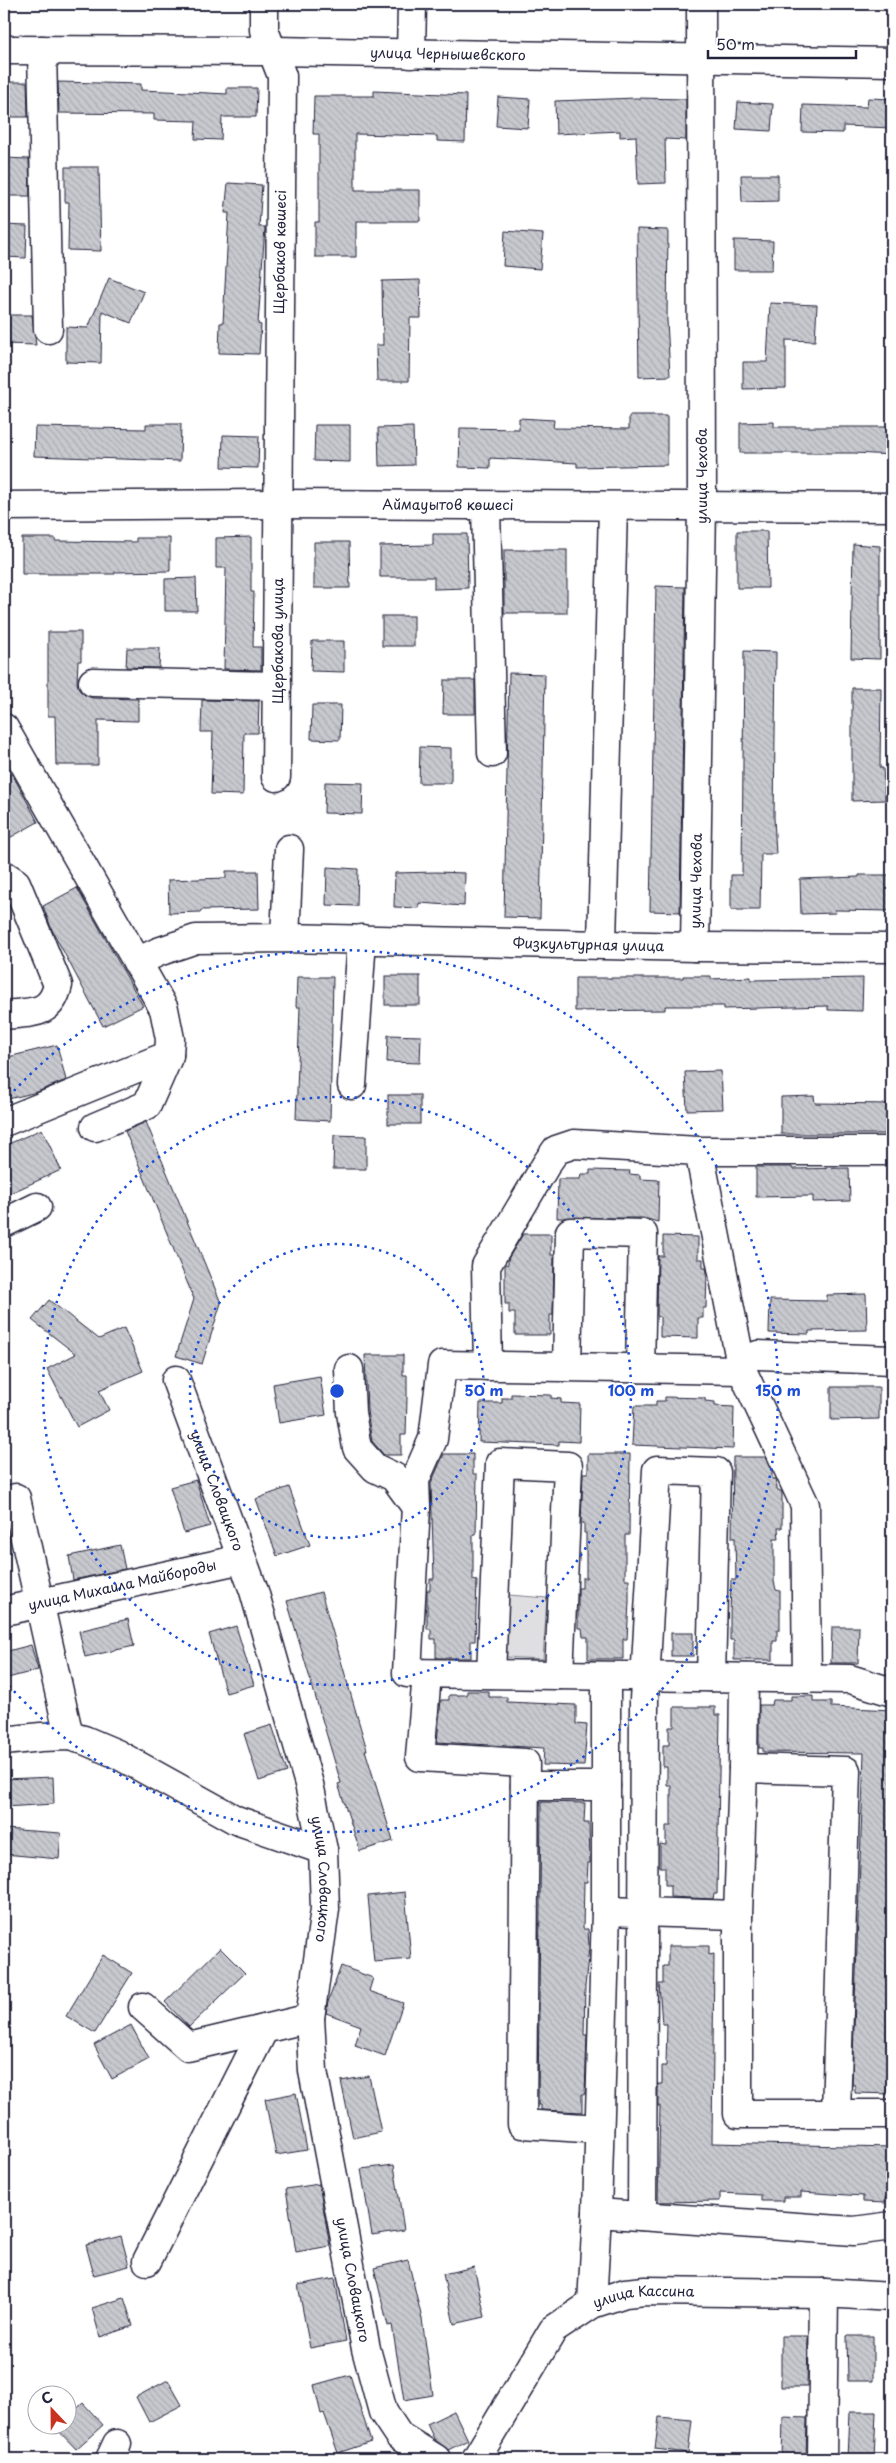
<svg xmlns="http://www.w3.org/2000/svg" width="896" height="2463" viewBox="0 0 896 2463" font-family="'Playpen Sans',sans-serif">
<defs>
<pattern id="building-back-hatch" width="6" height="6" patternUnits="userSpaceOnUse" patternTransform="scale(1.25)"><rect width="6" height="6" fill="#c8c8cf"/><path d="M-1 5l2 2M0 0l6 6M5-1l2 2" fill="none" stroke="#acacb3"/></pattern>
</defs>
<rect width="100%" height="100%" fill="#fff"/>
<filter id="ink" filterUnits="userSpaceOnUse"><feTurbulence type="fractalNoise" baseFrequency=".02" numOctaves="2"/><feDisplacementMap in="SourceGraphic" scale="10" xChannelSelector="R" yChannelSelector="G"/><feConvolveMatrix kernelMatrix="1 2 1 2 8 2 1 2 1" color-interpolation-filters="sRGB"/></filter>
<g filter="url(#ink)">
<!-- garden -->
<polygon fill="#dfdfe2" stroke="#80808e" points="509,1595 547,1598 543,1659 504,1657"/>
<!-- building -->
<g fill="url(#building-back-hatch)" stroke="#22223b">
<polygon points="5,82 27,82 28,117 4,117"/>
<polygon points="58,82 141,84 141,90 189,92 227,94 227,88 257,88 256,117 222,117 221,140 195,139 196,121 154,120 154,114 59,113"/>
<polygon points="374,91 466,95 465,142 437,141 437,136 355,134 355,190 420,190 420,221 356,221 356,257 315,257 315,222 319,222 319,134 313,134 314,96 374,96"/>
<polygon points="498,97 530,99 528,128 496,126"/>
<polygon points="636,98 686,99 686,140 665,139 666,183 638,184 636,136 620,137 620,131 556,134 555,101"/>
<polygon points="868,98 892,99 892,128 843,126 843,133 802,132 803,105 867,107"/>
<polygon points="738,102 773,104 771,131 736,129"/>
<polygon points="4,158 29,159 30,196 4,196"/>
<polygon points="65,167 99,167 101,251 68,250 69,202 65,202"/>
<polygon points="741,175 778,175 778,201 742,202"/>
<polygon points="228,183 262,185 259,227 265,227 258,324 261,325 259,354 219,353 220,323 223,323 229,213 225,213"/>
<polygon points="4,225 27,226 26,258 4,257"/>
<polygon points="637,229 668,230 667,320 670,376 639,377"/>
<polygon points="505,231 543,234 540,269 503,266"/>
<polygon points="734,240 773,241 772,270 734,270"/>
<polygon points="109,278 144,292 131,323 102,311 101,363 66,362 66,327 88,328"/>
<polygon points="420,280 421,318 410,318 409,381 377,381 376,345 383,345 382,281"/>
<polygon points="770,303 817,305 815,341 786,340 786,388 743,389 743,362 767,362"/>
<polygon points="4,315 32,315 36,345 4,344"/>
<polygon points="629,416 667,416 667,465 577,467 577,463 490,458 490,468 459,467 460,428 519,429 519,418 554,420 553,428 629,429"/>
<polygon points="774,422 774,427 892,427 892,455 854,453 740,453 740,423"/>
<polygon points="146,424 181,424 180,461 34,456 35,427 146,429"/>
<polygon points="315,425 350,425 350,462 314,461"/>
<polygon points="413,427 414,465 379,466 378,428"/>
<polygon points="223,435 259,436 258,468 222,467"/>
<polygon points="737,531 767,531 768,588 737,588"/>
<polygon points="433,534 467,534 468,588 434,589 434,577 380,577 380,546 433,545"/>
<polygon points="251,537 251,592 254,592 253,647 261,647 261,670 224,669 226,568 216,568 216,538"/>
<polygon points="22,538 55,538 55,541 136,542 136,538 170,538 170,571 115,572 115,574 22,574"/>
<polygon points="314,542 349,542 350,588 314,588"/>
<polygon points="853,544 880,546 880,659 851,658"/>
<rect x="504" y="550" width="63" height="63"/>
<polygon points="196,578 197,611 165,611 165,579"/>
<polygon points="656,586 685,587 680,912 650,911"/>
<rect x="382" y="616" width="32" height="30"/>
<polygon points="48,632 81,632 81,661 78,661 77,682 79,690 85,695 93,698 138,699 138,721 98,720 98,765 56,765 55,716 48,716"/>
<polygon points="312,641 344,641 344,672 311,671"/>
<polygon points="127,648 160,648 159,668 126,667"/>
<polygon points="744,651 776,652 774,818 776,854 761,854 760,910 731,910 731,875 742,875"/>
<polygon points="509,673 545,674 540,918 504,917"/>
<polygon points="444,680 475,680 475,714 443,714"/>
<polygon points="852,688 881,688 880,768 883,768 885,800 852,801"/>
<polygon points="202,700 259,701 258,733 244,733 243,795 211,794 213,732 201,732"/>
<polygon points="312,705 341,705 340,740 311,739"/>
<polygon points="420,747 451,748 451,783 419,783"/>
<polygon points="4,759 38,822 4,841"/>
<polygon points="325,782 363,783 362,814 324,813"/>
<polygon points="327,867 358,869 357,906 326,905"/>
<polygon points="226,871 258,871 259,909 201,910 201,912 169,913 168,880 226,878"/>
<polygon points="436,872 465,873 464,906 419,903 419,908 394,907 395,873"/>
<polygon points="859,875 892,875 892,911 835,910 836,913 801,914 800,879 859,877"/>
<polygon points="77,888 143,1006 103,1026 52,930 43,906"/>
<rect x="385" y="976" width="35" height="29"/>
<polygon points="683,976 711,976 711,979 751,977 751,980 863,978 862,1011 828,1010 828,1006 724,1009 724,1006 665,1006 665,1010 575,1011 575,978 683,978"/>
<polygon points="297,977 333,977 330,1121 296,1119 300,1007 296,1007"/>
<polygon points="388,1035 421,1036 420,1063 387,1062"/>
<polygon points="57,1045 66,1080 37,1092 4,1100 4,1058"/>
<polygon points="721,1071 723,1109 687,1110 685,1072"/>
<rect x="388" y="1095" width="32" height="29"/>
<polygon points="814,1096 815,1103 892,1104 892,1134 781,1134 781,1097"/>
<polygon points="146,1122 221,1303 202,1364 176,1356 194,1299 125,1131"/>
<polygon points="42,1129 61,1170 4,1196 4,1146"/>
<polygon points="334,1135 366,1136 366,1169 333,1169"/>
<polygon points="756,1167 792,1167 792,1169 849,1168 850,1201 813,1202 813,1196 756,1197"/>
<polygon points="590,1170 630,1171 629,1174 640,1175 640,1179 659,1180 658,1222 643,1218 557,1218 558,1179 580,1179 581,1174 590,1174"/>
<polygon points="523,1234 551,1234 551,1255 554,1255 553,1315 550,1315 550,1335 515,1335 515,1313 509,1313 509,1304 505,1304 505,1265 508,1264 508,1259"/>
<polygon points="663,1236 698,1237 698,1259 703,1259 703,1268 706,1268 707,1272 706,1308 703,1308 703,1318 698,1318 698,1338 660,1337 660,1317 657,1316 658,1256 663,1256"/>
<polygon points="866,1294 867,1330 809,1331 809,1334 769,1333 770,1300 827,1301 827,1295"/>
<polygon points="49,1300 99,1339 124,1328 143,1371 99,1390 109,1410 77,1427 47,1369 76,1354 32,1320"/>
<polygon points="365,1355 403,1355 403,1375 407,1375 407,1398 406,1435 401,1435 401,1455 384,1455 372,1441 367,1411"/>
<polygon points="320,1376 326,1415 279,1423 273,1384"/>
<polygon points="831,1387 879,1387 879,1419 831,1420"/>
<polygon points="511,1394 551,1395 551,1398 561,1399 561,1403 580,1404 579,1442 559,1441 559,1445 479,1442 480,1403 502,1403 502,1398 511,1398"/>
<polygon points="665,1397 705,1398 705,1401 715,1402 715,1406 734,1407 733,1449 632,1445 634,1406 656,1406 656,1401 665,1401"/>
<polygon points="444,1454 473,1454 473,1474 477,1474 476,1534 473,1534 473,1580 477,1581 475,1641 471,1641 471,1658 436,1658 436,1639 431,1639 431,1629 427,1629 427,1590 430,1590 430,1579 434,1579 431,1483"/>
<polygon points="588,1454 630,1454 629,1535 625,1535 625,1579 629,1579 629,1602 627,1639 623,1639 623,1659 588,1659 588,1637 583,1637 582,1628 578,1628 578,1588 582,1588 582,1578 586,1578 586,1533 584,1533 584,1523 581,1523 583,1473 588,1473"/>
<polygon points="733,1457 766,1457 772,1471 772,1479 776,1479 777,1489 782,1492 782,1528 778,1528 779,1539 774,1539 774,1581 776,1590 780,1591 780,1630 777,1630 777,1641 773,1641 773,1660 734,1660 734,1640 730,1640 730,1617 731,1580 736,1580 735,1538 732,1538"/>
<polygon points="196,1480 210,1526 184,1533 170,1487"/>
<polygon points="289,1487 310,1545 277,1556 256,1499"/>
<polygon points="120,1545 125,1569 73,1580 69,1556"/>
<polygon points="321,1592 367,1750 365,1750 393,1841 360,1851 338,1784 341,1783 287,1601"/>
<polygon points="128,1619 134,1646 85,1657 79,1631"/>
<polygon points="236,1626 254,1685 226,1693 209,1634"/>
<polygon points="832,1627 859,1627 858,1663 831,1663"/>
<rect x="671" y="1633" width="22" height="23"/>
<polygon points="31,1645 38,1670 4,1679 4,1652"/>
<polygon points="467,1691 489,1691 489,1697 507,1697 507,1702 576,1705 576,1724 587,1725 584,1766 543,1765 544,1748 437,1742 441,1700 449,1700 449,1695 467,1695"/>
<polygon points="791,1696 813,1696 813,1702 831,1702 831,1707 892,1710 892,2094 855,2093 855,2085 852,2085 864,1753 763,1752 763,1748 759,1748 759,1705 772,1705 773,1700 791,1700"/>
<polygon points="674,1707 715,1707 715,1715 720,1715 717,1894 714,1894 713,1899 670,1897 670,1885 665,1885 665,1867 660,1867 660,1844 666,1845 666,1826 671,1826 671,1785 667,1785 667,1767 663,1767 663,1745 669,1745 669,1727 674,1727"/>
<polygon points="272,1725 287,1772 259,1781 244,1734"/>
<polygon points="53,1777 54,1804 4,1807 4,1779"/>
<polygon points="541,1802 585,1803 584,1823 589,1823 590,1863 588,1863 587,1882 584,1882 583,1929 588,1929 589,1947 585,1987 584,2035 587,2035 585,2094 582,2094 582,2112 541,2110 541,2105 538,2105"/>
<polygon points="4,1829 61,1833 59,1859 4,1854"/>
<polygon points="405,1892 411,1959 374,1962 368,1896"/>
<polygon points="668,1946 709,1946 709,1955 714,1954 712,2143 892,2147 892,2198 885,2198 885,2203 863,2202 863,2196 801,2192 801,2197 783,2197 783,2201 761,2201 761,2195 720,2193 720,2201 658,2202 660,2106 658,2106 658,2084 662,2084 662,2066 666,2066 667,2024 662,2024 659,1984 663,1984 663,1966 668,1966"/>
<polygon points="220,1948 245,1973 189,2027 165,2002"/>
<polygon points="103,1955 132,1973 95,2033 66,2016"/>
<polygon points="341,1966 373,1978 369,1991 403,2003 385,2056 355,2045 361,2026 326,2013 328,2002"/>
<polygon points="131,2025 149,2059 112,2079 94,2045"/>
<polygon points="369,2076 381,2132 353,2138 341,2081"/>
<polygon points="296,2093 307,2150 276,2155 265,2099"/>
<polygon points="394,2165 404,2230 372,2235 361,2169"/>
<polygon points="319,2184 330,2246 296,2252 286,2189"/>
<polygon points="121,2236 129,2266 94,2275 86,2245"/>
<polygon points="408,2260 422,2319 433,2395 404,2400 392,2325 388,2326 374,2268"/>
<polygon points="474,2267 485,2317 454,2324 443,2274"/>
<polygon points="335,2278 346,2341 310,2348 298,2285"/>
<polygon points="124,2298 133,2326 100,2337 92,2308"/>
<polygon points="781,2336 808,2336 807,2387 781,2387"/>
<polygon points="847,2336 873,2336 873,2381 848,2381"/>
<polygon points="350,2375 371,2442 338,2453 324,2413 321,2414 314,2385"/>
<polygon points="168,2380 182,2405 149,2422 136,2397"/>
<polygon points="83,2403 103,2425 76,2449 54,2426 68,2426 68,2417"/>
<polygon points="454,2411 468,2440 448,2450 434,2439 427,2424"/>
<polygon points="850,2412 876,2412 874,2459 848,2459"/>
<polygon points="659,2417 692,2420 688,2453 655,2449"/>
<polygon points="783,2417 807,2418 806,2459 782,2459"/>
</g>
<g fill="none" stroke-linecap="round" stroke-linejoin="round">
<defs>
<g id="minor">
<polyline points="264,4 264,30 282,76 276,777"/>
<path id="s1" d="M4,50L273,51L892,62"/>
<polyline points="42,50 48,329"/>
<polyline points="411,54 412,4"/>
<path id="s2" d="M4,506L278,504L892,507"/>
<polyline points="486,507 492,753"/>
<polyline points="93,682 277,686"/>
<polyline points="4,728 164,1009 170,1039 169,1055 147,1105 95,1127"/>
<path d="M4,875L16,883L58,985C51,1016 31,1012 4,1015"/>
<polyline points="285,938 289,849"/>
<polyline points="602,943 613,507"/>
<path id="s3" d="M695,947L702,505L701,4"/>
<path id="s4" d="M137,962L158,952L196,939L285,938L695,947L892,948"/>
<polyline points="352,1085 362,939"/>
<polyline points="4,1122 169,1055"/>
<polyline points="699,1151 742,1370 805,1505 807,1679"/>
<polyline points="4,1223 37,1207"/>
<polyline points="758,1355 892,1360"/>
<polyline points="488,1366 486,1266 547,1163 556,1150 574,1144 699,1151 892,1151"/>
<polyline points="567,1367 570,1232 643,1234 640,1368"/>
<polyline points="349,1369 351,1413 357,1448 375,1468 394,1477 416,1507"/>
<polyline points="742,1370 442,1365 433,1439 415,1480 416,1507 407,1673 850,1679 892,1692"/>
<path id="s5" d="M176,1380L254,1591L309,1784L323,1850L325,1909L310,2018L313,2071L366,2349L383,2412L399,2436L436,2459"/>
<polyline points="16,1498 69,1736"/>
<path id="s6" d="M4,1611L242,1559"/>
<polyline points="427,1674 420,1757 525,1763 522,2124 599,2129"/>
<polyline points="491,1674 500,1463 568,1466 559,1675"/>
<polyline points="606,1677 606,1911"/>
<polyline points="4,1741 41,1737 69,1736 84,1740 117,1754 236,1820 323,1850"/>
<polyline points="743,1768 744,1678"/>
<polyline points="525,1786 606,1786"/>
<polyline points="738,1915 738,2114 892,2114"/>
<polyline points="143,2007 188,2047 264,2029"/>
<polyline points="597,2213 606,1911 738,1915 743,1768 846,1771 836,2114"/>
<polyline points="642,2216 644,1700 657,1470 716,1472 711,1677"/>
<polyline points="147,2261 264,2029 310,2018"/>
<polyline points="592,2304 597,2213 854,2231 892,2226"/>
<polyline points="110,2459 117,2444"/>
<path id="s7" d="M476,2459L553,2330L592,2304L625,2293L645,2291L824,2293L892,2297"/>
<polyline points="822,2459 824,2293"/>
</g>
</defs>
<!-- minor casing -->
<use href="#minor" stroke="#22223b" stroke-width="31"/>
<!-- minor -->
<use href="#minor" stroke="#fff" stroke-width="28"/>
</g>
</g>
<!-- distance rings -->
<g fill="none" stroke="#1d4ed8" stroke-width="2.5" stroke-dasharray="2.5 5">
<circle cx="337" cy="1391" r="147"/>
<circle cx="337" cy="1391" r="294"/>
<path d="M4 1102A441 441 0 1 1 4 1680"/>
</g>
<g text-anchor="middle" stroke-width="4" stroke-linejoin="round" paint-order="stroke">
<!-- street labels -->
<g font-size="14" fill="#22223b" stroke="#fff">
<text dy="5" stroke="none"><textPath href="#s1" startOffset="444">улица Чернышевского</textPath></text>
<text transform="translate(280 252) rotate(-89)" y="5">Щербаков көшесі</text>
<text dy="5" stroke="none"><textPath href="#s3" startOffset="471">улица Чехова</textPath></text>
<text dy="5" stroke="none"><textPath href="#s2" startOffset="444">Аймауытов көшесі</textPath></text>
<text transform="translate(278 641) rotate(-90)" y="5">Щербакова улица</text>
<text dy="5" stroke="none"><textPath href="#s3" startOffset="66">улица Чехова</textPath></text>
<text dy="5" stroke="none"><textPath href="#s4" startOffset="456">Физкультурная улица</textPath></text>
<text dy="5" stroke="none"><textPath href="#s5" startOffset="118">улица Словацкого</textPath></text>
<text dy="5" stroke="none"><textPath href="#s6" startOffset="121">улица Михаила Майбороды</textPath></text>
<text dy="5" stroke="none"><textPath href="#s5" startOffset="522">улица Словацкого</textPath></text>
<text dy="5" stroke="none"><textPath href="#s5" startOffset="928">улица Словацкого</textPath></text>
<text dy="5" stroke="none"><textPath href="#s7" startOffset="250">улица Кассина</textPath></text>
</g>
</g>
<circle cx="337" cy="1391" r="8" fill="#1d4ed8" stroke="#fff" stroke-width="2.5"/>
<g font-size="15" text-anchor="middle" font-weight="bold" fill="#1d4ed8" stroke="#fff" stroke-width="4" stroke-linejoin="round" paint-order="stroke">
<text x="484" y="1396">50 m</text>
<text x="631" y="1396">100 m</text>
<text x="778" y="1396">150 m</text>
</g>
<!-- margin -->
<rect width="896" height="2463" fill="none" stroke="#fff" stroke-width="20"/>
<rect x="10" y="10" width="876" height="2443" fill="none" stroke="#22223b" stroke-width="2" filter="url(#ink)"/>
<!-- north arrow -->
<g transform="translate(52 2410) rotate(338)"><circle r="24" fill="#ffffff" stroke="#a7a7b1"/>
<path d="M0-4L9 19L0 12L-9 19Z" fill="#c8321e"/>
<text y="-8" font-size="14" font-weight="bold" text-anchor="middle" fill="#22223b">С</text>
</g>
<!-- scale -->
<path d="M708 50v8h148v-8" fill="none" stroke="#22223b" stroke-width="2.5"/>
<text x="716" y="50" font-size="15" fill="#22223b" stroke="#ffffff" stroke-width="4" paint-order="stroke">50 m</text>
</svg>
